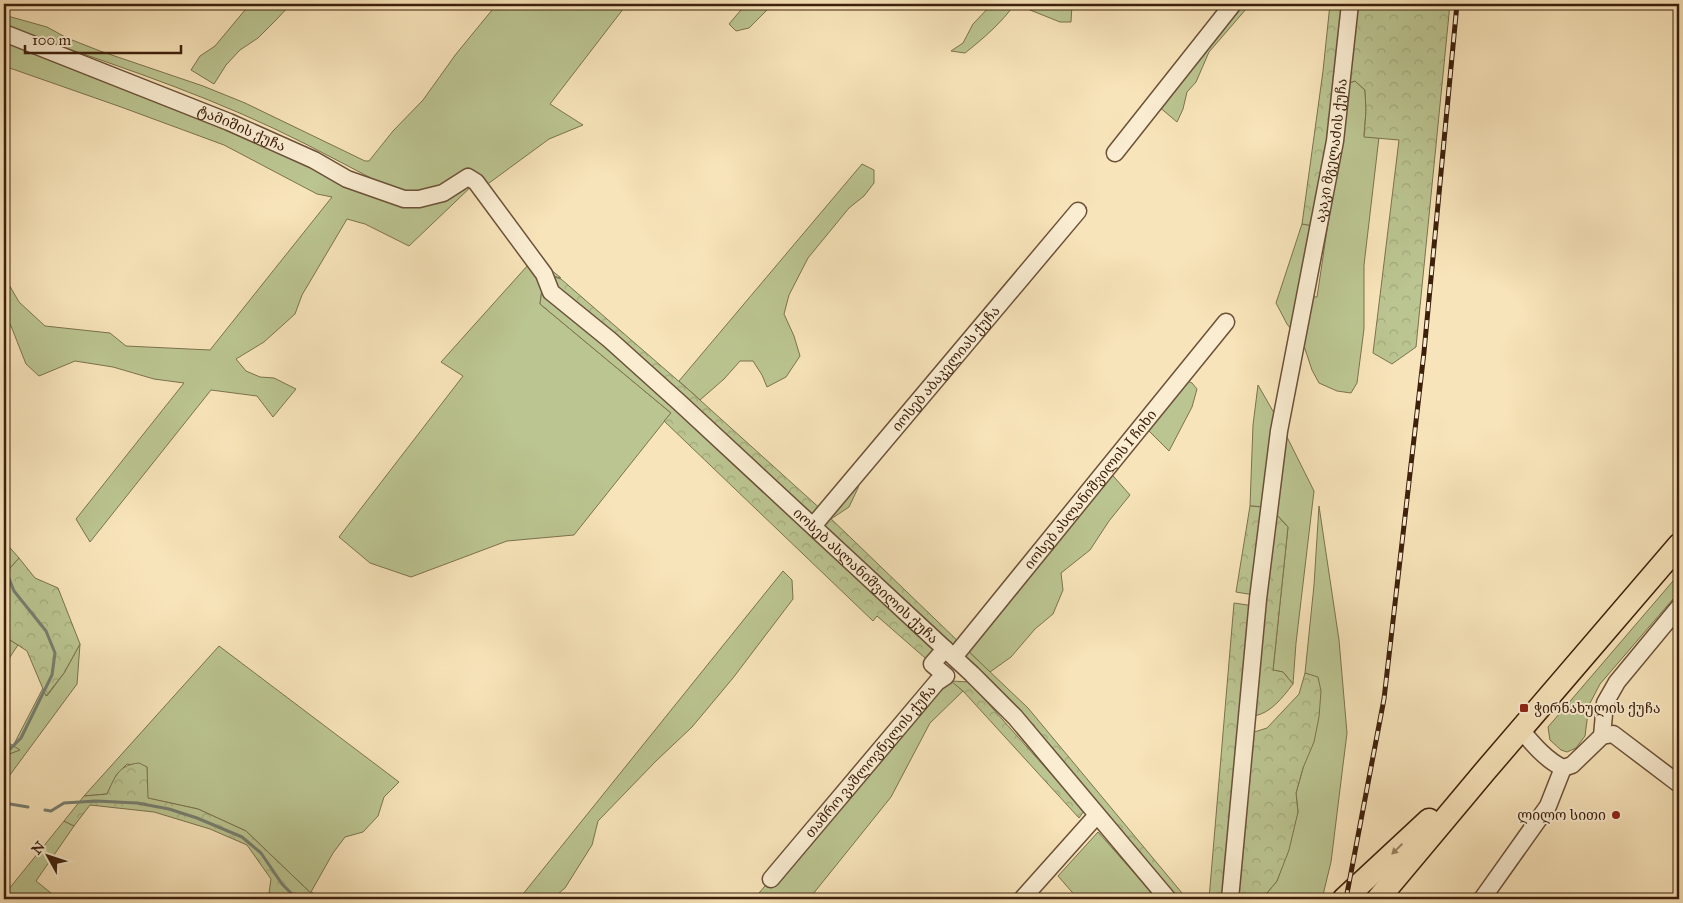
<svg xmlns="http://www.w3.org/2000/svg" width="1683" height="903" viewBox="0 0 1683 903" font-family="'IM FELL Great Primer','Noto Serif Georgian',serif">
<defs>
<pattern id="forest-crowns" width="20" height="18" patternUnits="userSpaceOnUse" patternTransform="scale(1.25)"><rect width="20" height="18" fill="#bbc591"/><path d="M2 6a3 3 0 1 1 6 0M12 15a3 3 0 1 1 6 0" fill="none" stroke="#a2a97c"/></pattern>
</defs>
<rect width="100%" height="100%" fill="#f8e4ba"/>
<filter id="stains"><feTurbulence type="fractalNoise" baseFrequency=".004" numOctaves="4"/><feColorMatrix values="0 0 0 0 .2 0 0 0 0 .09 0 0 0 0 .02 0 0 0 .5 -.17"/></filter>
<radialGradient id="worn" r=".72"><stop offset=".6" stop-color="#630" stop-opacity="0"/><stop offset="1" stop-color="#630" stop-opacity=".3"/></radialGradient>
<!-- green -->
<g fill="#bbc591" stroke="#7c724e">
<polygon points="250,4 291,4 275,21 258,38 240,50 226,65 214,84 191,70 200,56 215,46"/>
<path d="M497,4H627L550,104L583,125L549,139L485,186L412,192L394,190C355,170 315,148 275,129C188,88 95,58 4,27V15L47,27L67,38L100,51L203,86L245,103L365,161H369L393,131L423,100L456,54Z"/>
<polygon points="746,4 773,4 749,28 736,31 729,24"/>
<path d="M992,4H1069L1072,5L1071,22H1060L1015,4C1001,23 984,38 965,53L951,51L963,43L973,24Z"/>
<polygon points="1238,4 1254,4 1247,8 1209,52 1196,82 1187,92 1183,109 1177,122 1158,106"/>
<polygon points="4,33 404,199 476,182 409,246 365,224 347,219 302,295 295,314 264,342 236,359 246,371 260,377 274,378 296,389 273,417 257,396 211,390 90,542 76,519 184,383 154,379 113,367 75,361 39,376 26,364 11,326 4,315 4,276 19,302 45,326 110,333 126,346 210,350 332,197 317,194 224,145 121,107 4,66"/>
<polygon points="1355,81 1365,90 1366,111 1364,136 1379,137 1364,265 1364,329 1357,383 1351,393 1337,391 1319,383 1312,370 1304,346 1287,324 1276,303 1302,224 1314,226 1299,296 1317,297 1349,83"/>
<polygon points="862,164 874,170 874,183 864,196 849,208 808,258 789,295 784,314 794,336 800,356 786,377 767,387 762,375 753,361 740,361 724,379 700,400 679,381"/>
<polygon points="537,255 544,264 561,278 544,274 540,304 671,413 574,535 507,541 411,577 370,563 339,537 463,376 441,362"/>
<polygon points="1181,378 1192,383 1197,389 1192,407 1169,451 1143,425"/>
<polygon points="1258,385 1281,425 1314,491 1296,643 1293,684 1283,672 1273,670 1288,527 1270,507 1250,506 1253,425"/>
<polygon points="863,466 858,488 849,507 831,519 824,512"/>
<polygon points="1107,469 1130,495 1109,521 1090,550 1061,573 1063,590 1053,614 1035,629 1011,657 990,672 963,646"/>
<polygon points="1319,506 1339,640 1347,733 1331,862 1322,899 1262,899 1277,881 1298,812 1296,793 1303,768 1318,678 1305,673 1314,585"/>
<polygon points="4,541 19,558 4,575"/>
<polygon points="783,571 792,580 793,599 733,678 692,727 656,761 598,821 592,845 565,888 552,899 519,899"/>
<polygon points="1679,574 1679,592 1600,684 1589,705 1585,736 1576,748 1567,752 1561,750 1550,740 1548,727"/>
<polygon points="4,636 18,645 4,666"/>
<polygon points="80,644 77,684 4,783 4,756 19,750 13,746 43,688 47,696 64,673"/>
<polygon points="219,646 399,782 384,797 378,816 363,832 345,837 333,853 311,892 327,899 317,899 246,831 198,809 147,798 147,767 127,764 117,774 107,794 84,796"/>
<polygon points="946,676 963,691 930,723 891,797 809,899 754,899 937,682"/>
<polygon points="64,821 74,826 36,881 51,893 47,899 4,899 4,895"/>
<polygon points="1098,832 1151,892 1143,899 1078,899 1058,876"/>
</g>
<!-- forest -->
<g fill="url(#forest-crowns)" stroke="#7c724e">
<polygon points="1330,4 1342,4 1325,158 1314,226 1302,224 1323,71"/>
<polygon points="1357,4 1450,4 1416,347 1392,364 1373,353 1399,140 1364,137 1366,111 1365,90 1355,81 1349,83"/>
<polygon points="544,274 561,279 690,391 824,512 963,646 932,664 877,616 873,621 664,421 671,413 540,304"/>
<polygon points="1250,506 1262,507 1254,595 1236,592"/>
<path d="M1274,512L1288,527L1273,670L1283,672L1293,684C1282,698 1271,713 1254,716Z"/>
<polygon points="19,558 35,578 58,588 80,644 64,673 46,696 27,651 4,636 4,575"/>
<polygon points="1234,603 1254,606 1224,899 1209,899"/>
<polygon points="966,649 1028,708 1187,899 1171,899 960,656"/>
<polygon points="1305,673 1318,677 1321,691 1319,717 1314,742 1303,768 1296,793 1298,812 1289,850 1277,881 1262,899 1235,899 1251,733 1267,728 1299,694"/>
<polygon points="951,681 969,682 1084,811 1079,818 963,691"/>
<polygon points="4,740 20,750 4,756"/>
<path d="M139,763L147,767L148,798L198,809L246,831L317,899H265L269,893L271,879L247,845L210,829L154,812L90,805L74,826L64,821L84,796L107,794C115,777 118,765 139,763Z"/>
</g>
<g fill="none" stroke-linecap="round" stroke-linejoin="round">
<!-- stream -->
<g stroke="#777f71" stroke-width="3">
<polyline points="4,566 14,591 46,631 55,653 52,675 21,738 10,749 4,750"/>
<polyline points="4,803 28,807"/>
<polyline points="45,810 51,811 64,803 96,801 137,803 169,809 197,818 242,837 261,853 282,884 297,899"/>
</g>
<defs>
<g id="minor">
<path id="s1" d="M4,33L229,122L314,160L347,179L404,199H419L443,193L468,177L476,182L544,274L551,292L610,340L680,403L972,674L1015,717L1168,899"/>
<polyline points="1115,153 1233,4"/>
<path id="s2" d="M813,526L1078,211"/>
<path id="s3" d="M954,657L1226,322"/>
<path d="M1521,730C1533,744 1546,760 1563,768L1572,765L1602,736L1613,734L1679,784"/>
<polyline points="1602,736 1605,703 1617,682 1679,607"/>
<path id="s4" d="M771,879L937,682L946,676L932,664L945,649"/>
<polyline points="1022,899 1097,815"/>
<path id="s5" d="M1230,899L1258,599L1279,431L1335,141L1350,4"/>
<polyline points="1482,899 1548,806 1563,768"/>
</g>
<g id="highway">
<polyline points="1344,899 1429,820"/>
<polyline points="1378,899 1486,770 1679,545"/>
</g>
</defs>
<!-- minor casing -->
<use href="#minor" stroke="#6c5138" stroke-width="19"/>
<!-- highway casing -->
<use href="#highway" stroke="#3d200c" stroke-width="25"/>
<!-- minor -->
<use href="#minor" stroke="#faedd2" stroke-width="16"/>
<!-- highway -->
<use href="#highway" stroke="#f8e4ba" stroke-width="22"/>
<defs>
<polyline id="rail" points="1346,899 1384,699 1424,352 1457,4"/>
</defs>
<!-- rail casing -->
<use href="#rail" stroke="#3d200c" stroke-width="5"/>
<!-- rail -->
<use href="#rail" stroke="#faedd2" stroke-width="3" stroke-dasharray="9" stroke-linecap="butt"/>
</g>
<!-- one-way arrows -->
<defs><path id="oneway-solid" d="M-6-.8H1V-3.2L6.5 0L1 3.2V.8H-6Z" transform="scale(1.25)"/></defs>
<use fill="#9a8263" href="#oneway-solid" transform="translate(1397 849) rotate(136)"/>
<!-- markers -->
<g fill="#8f2418" stroke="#faedd2" stroke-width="2">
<rect x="1519" y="703" width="10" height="10" rx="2.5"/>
<circle cx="1616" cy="815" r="5"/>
</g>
<g text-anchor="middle" stroke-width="4" stroke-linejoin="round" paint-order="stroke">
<!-- street labels -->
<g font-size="14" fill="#3d200c" stroke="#faedd2">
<text dy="5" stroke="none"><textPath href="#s1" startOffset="256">ტამიშის ქუჩა</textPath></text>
<text dy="5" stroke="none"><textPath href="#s5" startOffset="756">აკაკი მგელაძის ქუჩა</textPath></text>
<text dy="5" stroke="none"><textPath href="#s2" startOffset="206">იოსებ აბაკელიას ქუჩა</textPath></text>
<text dy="5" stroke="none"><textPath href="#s3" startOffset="216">იოსებ ასლანიშვილის I ჩიხი</textPath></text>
<text dy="5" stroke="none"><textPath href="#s1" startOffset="1070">იოსებ ასლანიშვილის ქუჩა</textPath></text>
<text dy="5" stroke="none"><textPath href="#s4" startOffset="154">თამრო ვაშლოვნელის ქუჩა</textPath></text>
</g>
<!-- poi labels -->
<g font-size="14" fill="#3d200c" stroke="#faedd2" text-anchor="start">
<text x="1534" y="713">ჭირნახულის ქუჩა</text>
<text x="1606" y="820" text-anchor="end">ლილო სითი</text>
</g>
</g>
<!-- margin -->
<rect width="1683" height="903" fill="none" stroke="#f8e4ba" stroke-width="20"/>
<rect x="5" y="5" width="1673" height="893" fill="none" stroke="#3d200c" stroke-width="2.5"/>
<rect x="10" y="10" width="1663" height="883" fill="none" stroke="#3d200c"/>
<!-- north arrow -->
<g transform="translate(48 856) rotate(310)" stroke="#faedd2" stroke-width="4" paint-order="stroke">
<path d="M0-4L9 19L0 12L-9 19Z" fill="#3d200c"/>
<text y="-8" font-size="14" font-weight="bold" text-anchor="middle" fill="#3d200c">N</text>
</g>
<!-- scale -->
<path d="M25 45v8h156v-8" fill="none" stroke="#3d200c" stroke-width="2.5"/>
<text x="32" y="45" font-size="15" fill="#3d200c" stroke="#faedd2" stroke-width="4" paint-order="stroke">100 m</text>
<rect width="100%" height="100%" filter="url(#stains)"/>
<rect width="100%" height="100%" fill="url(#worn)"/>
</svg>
